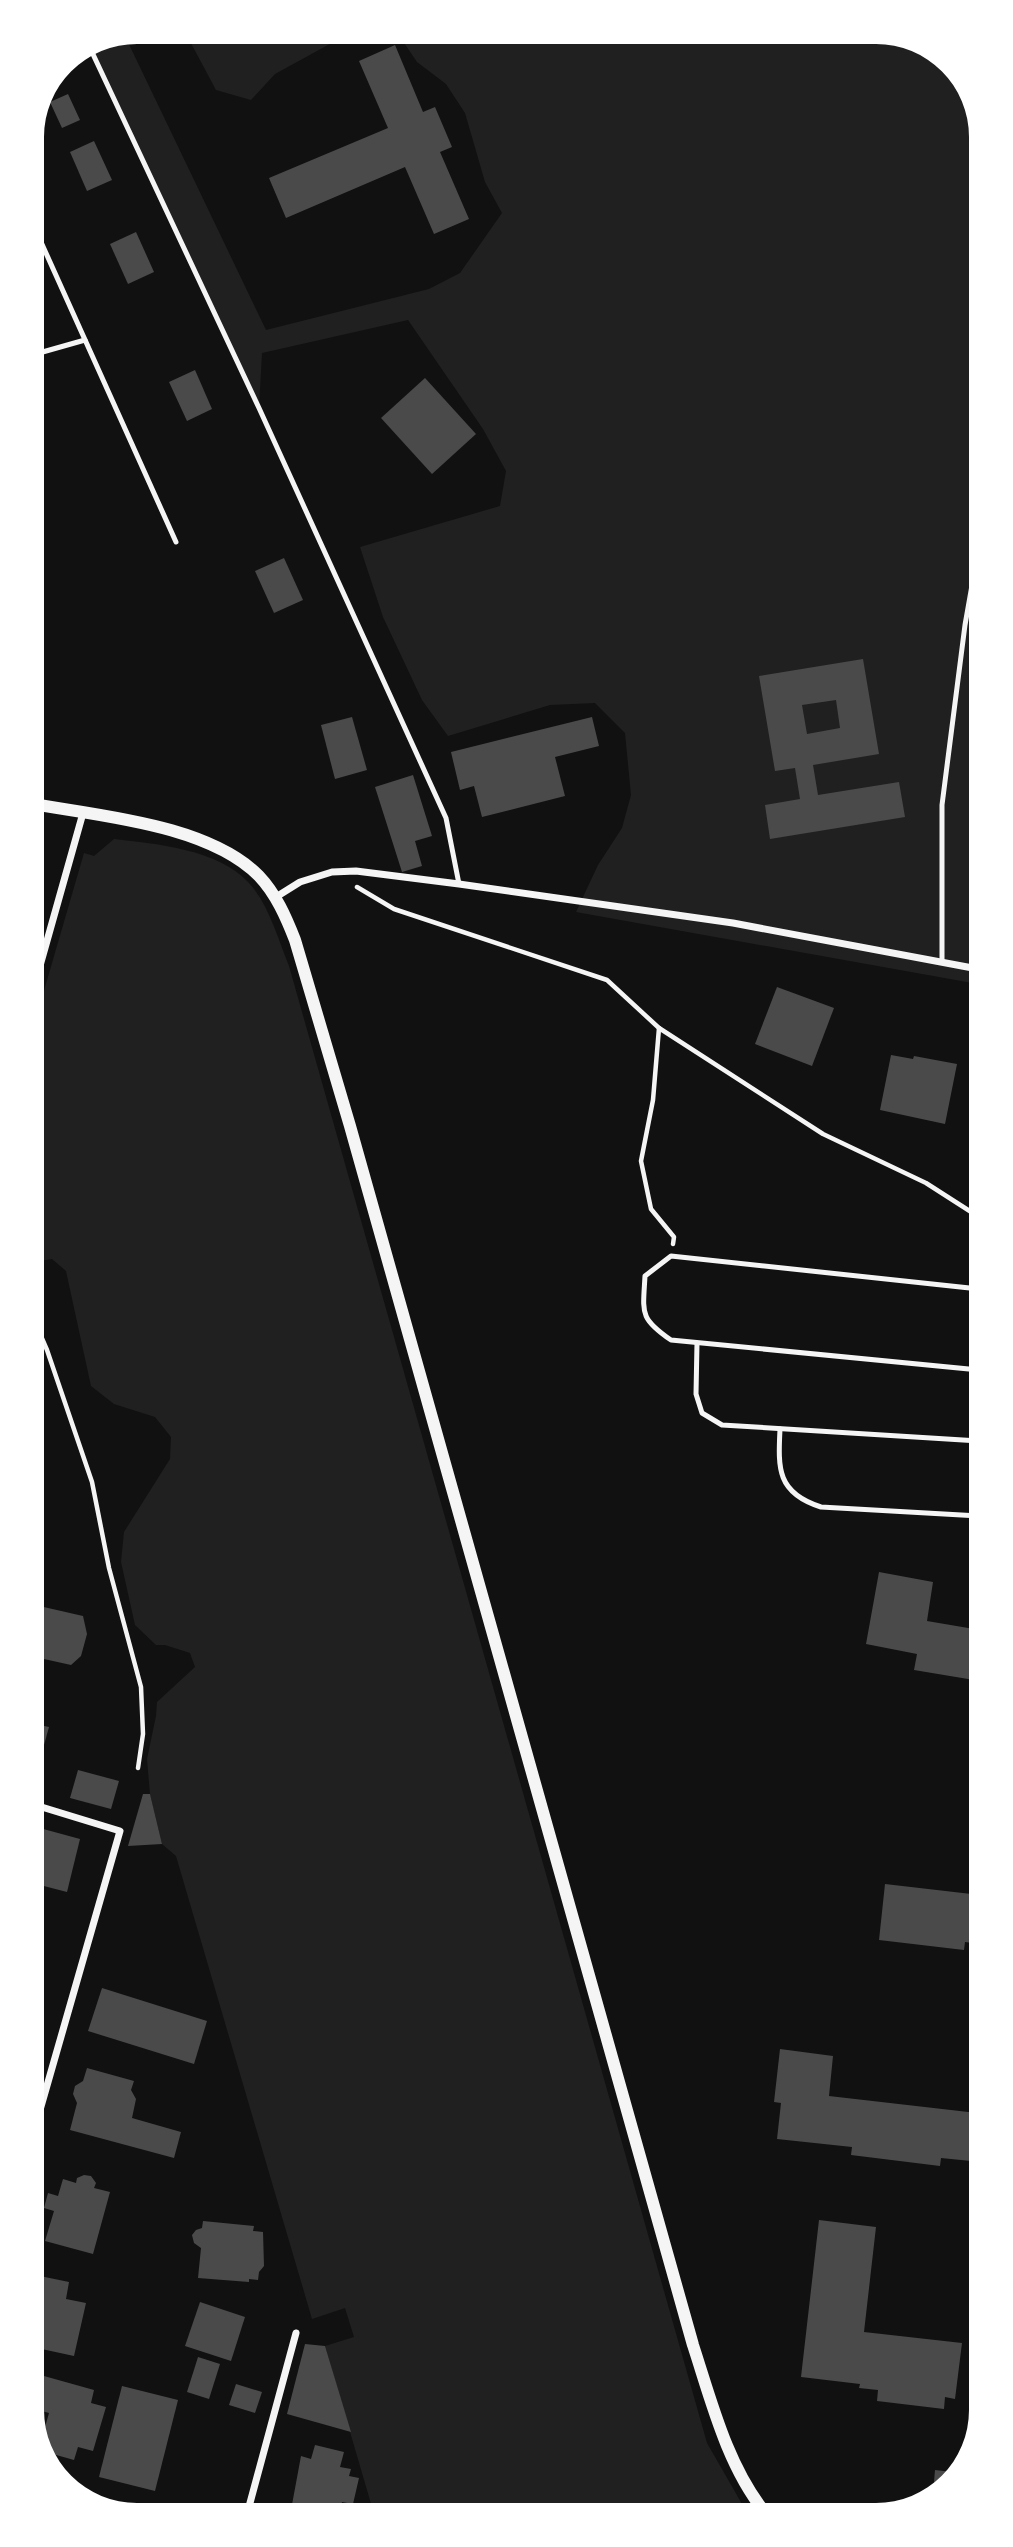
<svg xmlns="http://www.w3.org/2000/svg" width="1013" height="2547" viewBox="0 0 1013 2547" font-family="'IBM Plex Sans',sans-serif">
<rect width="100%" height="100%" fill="#111"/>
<!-- green -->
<g fill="#202020">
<polygon points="185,32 371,32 337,40 275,74 251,100 216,90"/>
<polygon points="375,32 884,32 941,53 976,103 978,984 576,912 598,865 622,828 631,795 625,733 595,703 550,705 448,736 422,700 383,617 360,547 500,506 506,471 483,429 408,320 262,353 259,408 91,50 125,36 266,330 429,289 460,273 502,213 485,182 465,113 446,84 417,62 400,37"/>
<path d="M114,839C157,844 218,849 249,883C269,905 278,939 289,966L707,2443L746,2511L374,2514L325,2346L354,2337L345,2308L312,2319L176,1856L162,1844L150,1794L147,1759L156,1716L157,1702L195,1667L190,1653L165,1645H156L135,1625L121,1562L124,1532L170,1459L171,1437L155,1417L114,1404L91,1386L66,1271L52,1259L34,1262V1025L84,853L94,856Z"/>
</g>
<!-- building -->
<g fill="#4a4a4a" fill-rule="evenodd">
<polygon points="395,45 423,112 435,107 452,147 440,152 469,219 434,234 405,167 286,218 269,178 388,128 359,61"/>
<polygon points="68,94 80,120 62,128 50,102"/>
<polygon points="94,141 112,180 87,191 70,152"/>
<polygon points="136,232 154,272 128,284 110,244"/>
<polygon points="195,370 212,409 187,421 169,382"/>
<polygon points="425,378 476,434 432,474 381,418"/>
<polygon points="284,558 303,600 274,613 255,571"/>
<path d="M863,659L879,754L813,765L818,795L899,782L905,817L770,839L765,805L800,799L795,768L775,771L759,676ZM836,700L840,728L807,734L802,705Z"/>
<polygon points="352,717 367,770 335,779 321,725"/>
<polygon points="592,717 599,746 555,757 565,796 482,817 474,786 460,790 451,752"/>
<polygon points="413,775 432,836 415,841 422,866 402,872 375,787"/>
<polygon points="777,987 834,1008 812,1066 755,1044"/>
<polygon points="891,1055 913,1059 914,1056 957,1064 945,1124 880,1110"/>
<polygon points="879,1572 933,1582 927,1621 980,1630 980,1681 914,1670 917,1654 866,1644"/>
<polygon points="35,1605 83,1616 87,1634 81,1656 71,1665 35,1657"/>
<polygon points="35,1724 49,1727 39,1763 35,1762"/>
<polygon points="78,1770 119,1781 111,1809 70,1798"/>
<polygon points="143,1794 150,1794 162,1844 128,1846"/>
<polygon points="36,1827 80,1839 67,1892 36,1884"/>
<polygon points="885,1884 980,1895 980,1944 965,1942 964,1950 879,1940"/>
<polygon points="36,1944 42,1945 37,1967 36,1967"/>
<polygon points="102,1988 207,2021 194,2064 88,2031"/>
<polygon points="780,2049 833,2056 829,2096 977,2113 981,2094 981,2162 941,2158 940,2166 851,2155 852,2147 777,2139 781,2103 774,2102"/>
<polygon points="87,2068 134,2081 131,2090 136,2099 132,2118 181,2132 174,2158 70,2130 77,2103 73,2094 75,2086 83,2081"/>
<polygon points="84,2175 91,2176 96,2183 94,2188 110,2192 93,2254 45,2241 54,2211 44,2208 48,2193 58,2196 63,2179 76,2183 77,2178"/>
<polygon points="819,2220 876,2227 864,2332 962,2343 955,2399 945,2397 944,2409 877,2401 878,2390 859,2388 860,2384 801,2377"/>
<polygon points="203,2221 254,2226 253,2231 263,2232 264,2266 259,2272 258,2280 249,2279 249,2282 198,2278 201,2248 194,2243 192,2235 196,2230 202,2228"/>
<polygon points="40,2276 69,2282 66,2299 86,2303 74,2356 37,2348 37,2292"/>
<polygon points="200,2302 245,2317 231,2361 185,2346"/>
<polygon points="305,2344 325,2346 351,2432 287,2414"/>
<polygon points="198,2357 220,2364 209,2399 187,2392"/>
<polygon points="44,2376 94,2390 91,2403 106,2407 93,2451 78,2447 74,2460 42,2451 37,2444 40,2425 45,2427 49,2413 38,2410 44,2392 40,2391"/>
<polygon points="236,2384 262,2392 255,2413 229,2405"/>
<polygon points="122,2386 178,2400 155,2491 99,2477"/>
<polygon points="315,2445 344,2452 340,2467 351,2469 349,2476 359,2478 353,2504 342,2502 339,2514 308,2514 291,2510 301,2456 311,2459"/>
<polygon points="935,2470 961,2473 933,2494"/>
<polygon points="172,2506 202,2514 201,2515 169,2515"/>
</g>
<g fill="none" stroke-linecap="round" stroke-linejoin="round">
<!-- path -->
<g stroke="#f5f5f5" stroke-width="4.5">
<polyline points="357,887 394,909 607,980 659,1028 653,1100 641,1161 651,1209 674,1237 673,1244"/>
<polyline points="659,1028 823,1134 926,1183 979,1217"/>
<polyline points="34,1320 47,1350 92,1482 109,1568 141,1687 143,1734 138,1768"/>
</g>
<!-- service -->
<g stroke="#f5f5f5" stroke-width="5">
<polyline points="91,50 259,408 446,818 459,884"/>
<polyline points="32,222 176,542"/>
<polyline points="32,355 85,340"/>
<polyline points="942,962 942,805 965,625 977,557"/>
<path d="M979,1289L671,1256L645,1276C643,1313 639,1318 671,1340L979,1370"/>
<polyline points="697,1343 696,1394 702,1413 722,1425 979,1441"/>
<path d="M780,1429C778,1469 777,1493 821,1507L979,1516"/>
</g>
<!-- minor -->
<g stroke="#f5f5f5" stroke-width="7">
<polyline points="276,897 300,882 332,872 356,871 459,884 733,923 978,969"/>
<polyline points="34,987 83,813"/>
<polyline points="35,1805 120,1831 36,2124"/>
<polyline points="247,2514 296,2333"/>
</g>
<!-- tertiary -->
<path stroke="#f5f5f5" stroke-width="12" d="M33,804C101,816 209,825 259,876C276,894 286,917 295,940L350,1126L693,2345C711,2400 727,2465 764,2511"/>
</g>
<!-- crop -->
<path d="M0 0H1013V2547H0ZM137 44H876A93 93 0 0 1 969 137V2410A93 93 0 0 1 876 2503H137A93 93 0 0 1 44 2410V137A93 93 0 0 1 137 44Z" fill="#fff" fill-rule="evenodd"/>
</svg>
